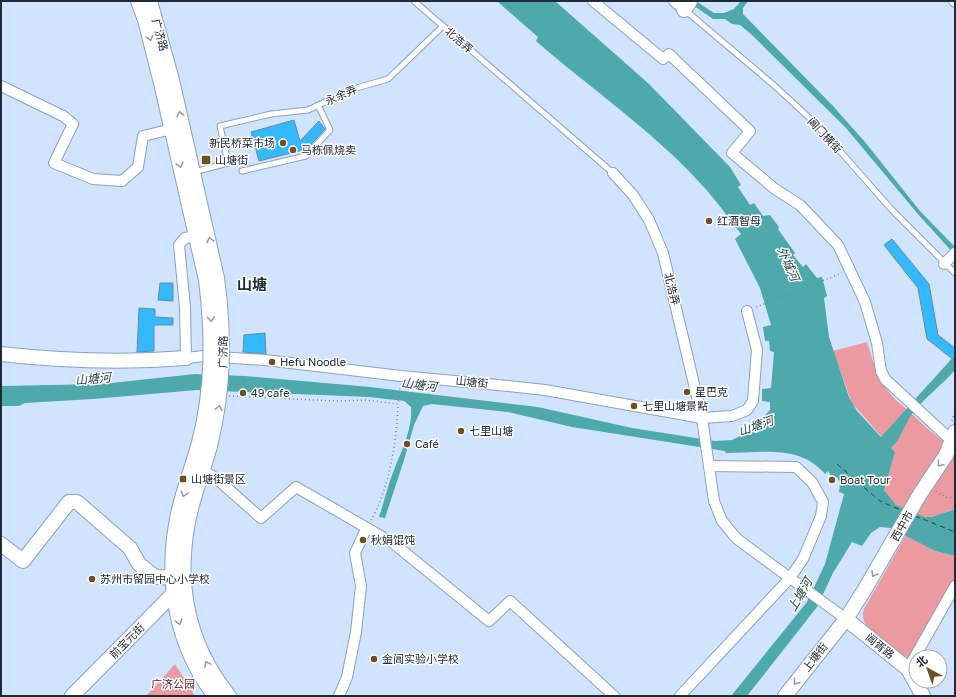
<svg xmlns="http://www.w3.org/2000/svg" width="956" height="697" viewBox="0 0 956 697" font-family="'Golos Text','Noto Sans SC',sans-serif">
<rect width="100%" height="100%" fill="#d1e4ff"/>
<!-- green -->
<g fill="#eb9ba0">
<path d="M867,342C874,365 880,385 898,402C902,406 908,409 912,414C926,427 939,439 955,449V509C946,511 937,517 928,517C914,517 886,503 884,488L895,452L852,403L833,351Z"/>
<path d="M906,535L935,551L955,556V580L910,659C895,649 856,631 864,609Z"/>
<polygon points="175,664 195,696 146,696"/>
</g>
<!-- water -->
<g fill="#4da9aa">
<path d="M555,1L649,84L730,167L741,185L738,187L750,205L754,203L763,216L770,215L779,227L778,229L795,253L793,255L803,267L806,264L817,278L822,277L827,296L824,298L829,337L849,397L857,411L881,437L955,355V370C942,385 924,398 912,414C904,425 901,439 891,448L895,452L884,490L896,505L925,517H932L955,509V556L935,551L891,528L880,527L871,533L862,546L852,542L833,573L817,607L747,696H731L807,602L825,564L844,494L839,492L840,483L837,477L833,479L828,471L825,474C800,444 760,453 726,453L725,451L572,427L508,412L432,404L423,406L414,425L404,460L385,518L379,517C383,505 386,493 390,481C398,457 413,432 411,407L404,401L369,397L197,390L93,399L25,403L19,406H1V386L102,384L195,374L245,376L370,387L538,407L632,428L715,441L732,440L749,432L770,410V402L762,401V389L771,388L774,352L770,351L769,341H765L763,327L771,325L760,288L735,239L741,234C728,217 715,199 701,184C652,130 591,89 536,41L538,37L498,2Z"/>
<polygon points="687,1 696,1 714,13 724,13 734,9 741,1 748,1 743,8 743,14 833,106 865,142 920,211 955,247 955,255 917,213 846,128 751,34 740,25 732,24 725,19 713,19"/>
</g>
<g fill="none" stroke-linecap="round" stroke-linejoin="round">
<!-- ferry -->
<g stroke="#254242" stroke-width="1" stroke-dasharray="5 4" stroke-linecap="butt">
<polyline points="837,464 880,501 903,511"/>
<polyline points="915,516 955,532"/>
</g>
</g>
<!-- building -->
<g fill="#33b9fc" stroke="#678ba1">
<polygon points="294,120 300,141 319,121 325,129 307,149 259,161 251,132"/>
<polygon points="892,239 929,284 938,335 955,348 955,361 927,339 918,288 884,245"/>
<polygon points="160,283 173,283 173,301 158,300"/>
<polygon points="139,308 155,309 155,317 173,318 173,325 154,325 154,351 137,352"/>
<polygon points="265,333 266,354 243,352 244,335"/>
</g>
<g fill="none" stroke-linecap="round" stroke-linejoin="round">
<defs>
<g id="lane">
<polyline points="414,1 613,173"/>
<polyline points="685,10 776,87 817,125 892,210 955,273"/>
<polyline points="242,171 306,156 330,130 318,105"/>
<polyline points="194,172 228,163 220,126 271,114 308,110 353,89 388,79 443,26"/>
</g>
<g id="street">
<polyline points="593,1 663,59 669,54 750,131 732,153 775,189 800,205 838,245 865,302 877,343 881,371 885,379 952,441"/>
<polyline points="674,1 684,10"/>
<polyline points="954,1 955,2"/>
<polyline points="1,86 63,116 73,124 54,163 93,179 122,181 138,167 143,136 172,129"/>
<polyline points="613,173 633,195 649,220 663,253 702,418 714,501 722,521 737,539 846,619"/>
<polyline points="197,236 185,238 179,245 185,307 186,358 204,356 265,360 401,376 498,385 545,390 702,418 732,416 747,410 753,401 757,350 747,311"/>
<polyline points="944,264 955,253"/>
<polyline points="203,470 217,479 261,518 296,487 393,543 489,621 510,601 614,696"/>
<polyline points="908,669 955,586"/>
<polyline points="339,696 347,677 356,632 361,586 355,553 366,529"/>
<polyline points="680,696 790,578 803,559 821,516 823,502 812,482 796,467 710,466"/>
</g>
<g id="secondary">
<polyline points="138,1 145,20 161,83 206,280"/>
<polyline points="150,1 172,80 217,278"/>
<polyline points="684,10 690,1"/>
<path d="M1,354C63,361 124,363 186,358"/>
<path d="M199,443C192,468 182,493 177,519C165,581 176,646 215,696"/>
<path d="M210,446C203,471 193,496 188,522C176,586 188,645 229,696"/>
<polyline points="1,544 23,561 69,502 77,502 130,548 139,564 155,577 181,578"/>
<polyline points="846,619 908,669 923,696"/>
<polyline points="72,696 173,594 180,593"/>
<polyline points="785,696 846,619 865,589 920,494 946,455 955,432"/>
</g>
</defs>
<!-- lane casing -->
<use href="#lane" stroke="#8aa1c0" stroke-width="7"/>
<!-- street casing -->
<use href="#street" stroke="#8aa1c0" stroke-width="12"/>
<!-- secondary casing -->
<use href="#secondary" stroke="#8aa1c0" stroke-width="16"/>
<!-- path -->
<g stroke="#768498" stroke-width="1.5" stroke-dasharray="1 3" stroke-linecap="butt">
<polyline points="756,307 842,273"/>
<polyline points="229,396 337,401 366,400 398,404 400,386"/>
<polyline points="952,421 955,411"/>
<polyline points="936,491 945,497 955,498"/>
<path d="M371,520C389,490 397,439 398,404"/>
</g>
<!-- lane -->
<use href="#lane" stroke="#fff" stroke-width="5"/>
<!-- street -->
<use href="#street" stroke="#fff" stroke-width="10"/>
<!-- secondary -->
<use href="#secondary" stroke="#fff" stroke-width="14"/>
<defs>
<g id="secondary-bridge">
<path d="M199,443C213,388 213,336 206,280"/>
<path d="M210,446C224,389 225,336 217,278"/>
</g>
</defs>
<!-- secondary-bridge casing -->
<use href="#secondary-bridge" stroke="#8aa1c0" stroke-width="16" stroke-linecap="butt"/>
<!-- secondary-bridge -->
<use href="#secondary-bridge" stroke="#fff" stroke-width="14"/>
</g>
<!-- one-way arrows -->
<defs><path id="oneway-chevron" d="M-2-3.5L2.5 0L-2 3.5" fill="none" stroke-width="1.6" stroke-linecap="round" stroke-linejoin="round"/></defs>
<g stroke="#9b9fa5">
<use href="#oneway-chevron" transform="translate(150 38) rotate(76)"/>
<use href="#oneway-chevron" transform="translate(180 114) rotate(-103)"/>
<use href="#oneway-chevron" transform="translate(180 165) rotate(77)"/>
<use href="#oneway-chevron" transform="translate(210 240) rotate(-102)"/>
<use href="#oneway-chevron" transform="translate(211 319) rotate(85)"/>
<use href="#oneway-chevron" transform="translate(219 408) rotate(-81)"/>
<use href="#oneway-chevron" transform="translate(940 464) rotate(127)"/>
<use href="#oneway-chevron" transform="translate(184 494) rotate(106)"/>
<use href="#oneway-chevron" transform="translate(874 574) rotate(121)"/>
<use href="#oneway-chevron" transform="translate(179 622) rotate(75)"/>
<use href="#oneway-chevron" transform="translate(207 664) rotate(-118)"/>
<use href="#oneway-chevron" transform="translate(796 682) rotate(128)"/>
</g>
<!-- markers -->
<g fill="#6d5024" stroke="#fff" stroke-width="1.5">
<circle cx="283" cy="143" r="4"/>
<circle cx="293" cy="150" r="4"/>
<rect x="201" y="155" width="10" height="10" rx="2"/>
<circle cx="709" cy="221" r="4"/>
<circle cx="272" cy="362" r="4"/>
<circle cx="687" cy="392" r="4"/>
<circle cx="243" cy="393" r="4"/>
<circle cx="634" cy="406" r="4"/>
<circle cx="461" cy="431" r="4"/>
<circle cx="407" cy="444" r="4"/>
<rect x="179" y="475" width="8" height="8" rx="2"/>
<circle cx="832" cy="480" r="4"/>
<circle cx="363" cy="540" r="4"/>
<circle cx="92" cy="579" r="4"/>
<circle cx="374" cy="659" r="4"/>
</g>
<g text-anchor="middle" stroke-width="3" stroke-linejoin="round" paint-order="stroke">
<!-- street labels -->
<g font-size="11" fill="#212a37" stroke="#fff">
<text transform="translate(160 35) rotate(75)" y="4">广济路</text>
<text transform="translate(459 40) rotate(41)" y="4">北浩弄</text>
<text transform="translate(341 95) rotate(-23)" y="4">永余弄</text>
<text transform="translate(825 135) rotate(47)" y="4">阊门横街</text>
<text transform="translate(672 289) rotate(76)" y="4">北浩弄</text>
<text transform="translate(223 352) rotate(-89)" y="4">广济路</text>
<text transform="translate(472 382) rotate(6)" y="4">山塘街</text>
<text transform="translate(902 526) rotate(-61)" y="4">西中市</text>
<text transform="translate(127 641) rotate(-45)" y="4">前宝元街</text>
<text transform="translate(880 646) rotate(39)" y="4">阊胥路</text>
<text transform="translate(815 657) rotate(-52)" y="4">上塘街</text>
</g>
<!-- poi labels -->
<g font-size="11" fill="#212a37" stroke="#fff" text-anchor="start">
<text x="275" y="147" text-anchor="end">新民桥菜市场</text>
<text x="301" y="154">马栋佩烧卖</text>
<text x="215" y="164">山塘街</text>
<text x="717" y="225">红酒智母</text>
<text x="280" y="366">Hefu Noodle</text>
<text x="695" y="396">星巴克</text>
<text x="251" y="397">49 cafe</text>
<text x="642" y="410">七里山塘景點</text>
<text x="469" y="435">七里山塘</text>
<text x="415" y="448">Café</text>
<text x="191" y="483">山塘街景区</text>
<text x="840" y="484">Boat Tour</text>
<text x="371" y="544">秋娟馄饨</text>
<text x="100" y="583">苏州市留园中心小学校</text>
<text x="382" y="663">金阊实验小学校</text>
</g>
<!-- park labels -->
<g font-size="11" fill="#641a25" stroke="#fff">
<text x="173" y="688">广济公园</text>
</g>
<!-- water labels -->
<g font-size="12" font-style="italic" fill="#254242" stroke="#fff">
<text transform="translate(788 264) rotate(66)" y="4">外城河</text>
<text transform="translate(93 379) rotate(-5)" y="4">山塘河</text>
<text transform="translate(419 385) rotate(7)" y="4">山塘河</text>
<text transform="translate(756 426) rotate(-19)" y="4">山塘河</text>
<text transform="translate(800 595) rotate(-60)" y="4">上塘河</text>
</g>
<!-- district labels -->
<g font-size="15" font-weight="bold" fill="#212a37" stroke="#fff">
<text x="252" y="290">山塘</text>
</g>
</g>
<!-- border -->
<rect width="956" height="697" fill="none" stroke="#212a37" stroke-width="4"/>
<!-- north arrow -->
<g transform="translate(928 669) rotate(320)"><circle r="19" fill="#ffffff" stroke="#a6aaaf"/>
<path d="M0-3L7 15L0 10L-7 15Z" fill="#6d5024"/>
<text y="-6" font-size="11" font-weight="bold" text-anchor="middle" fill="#212a37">北</text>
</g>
</svg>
